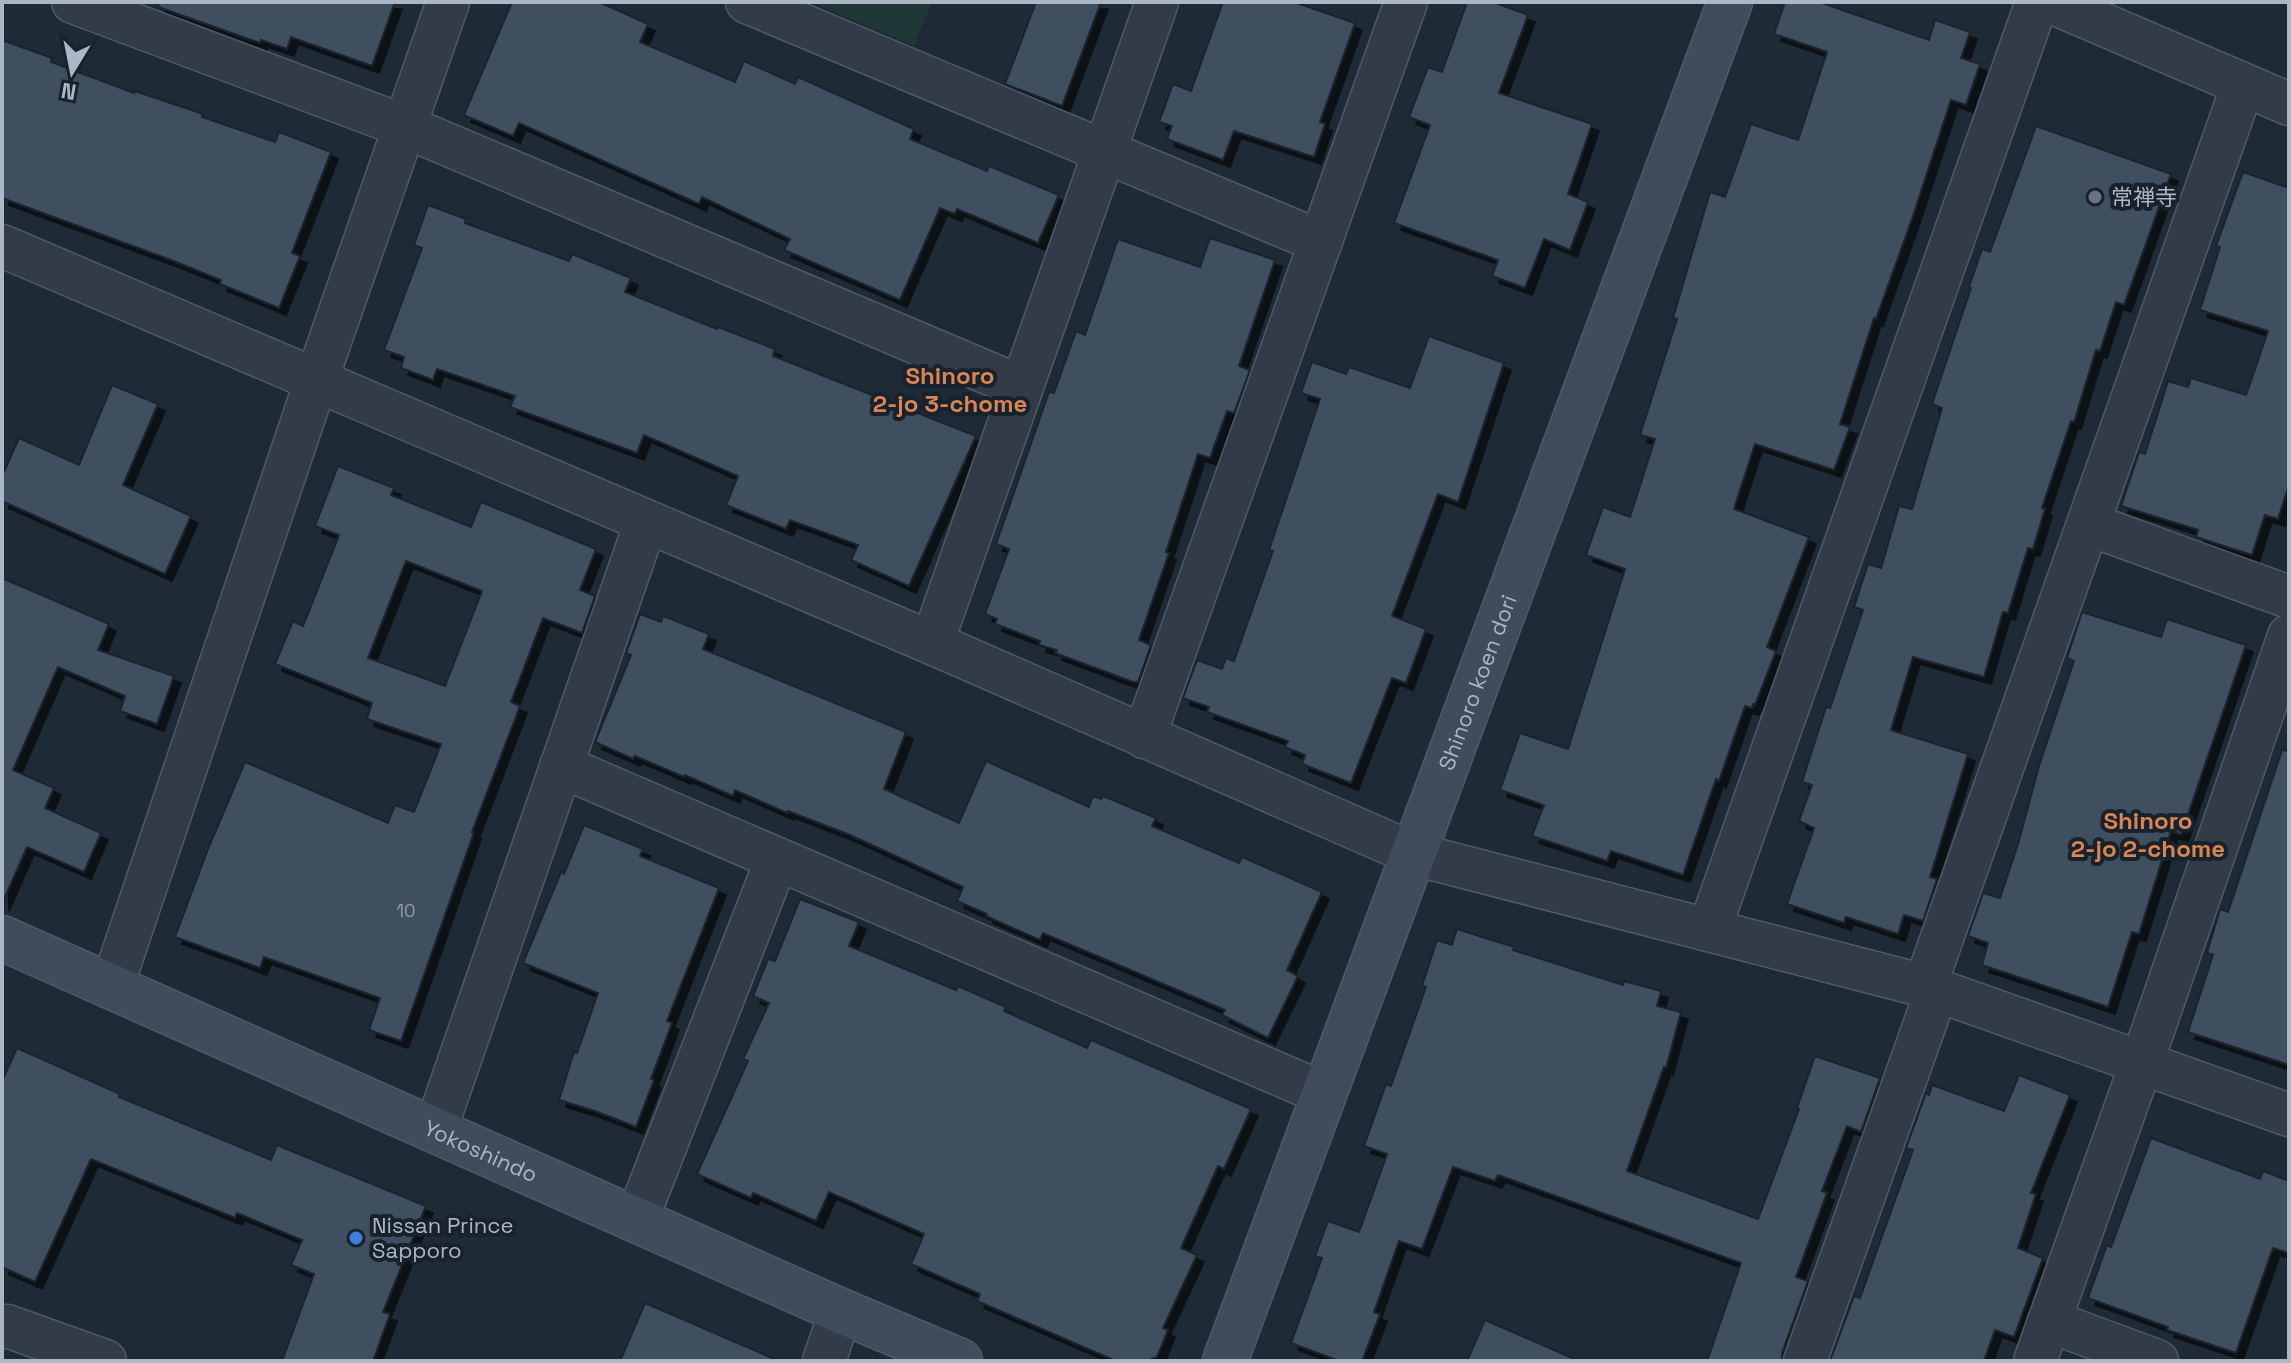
<svg xmlns="http://www.w3.org/2000/svg" width="2291" height="1363" viewBox="0 0 2291 1363" font-family="'Space Grotesk','Noto Sans JP',sans-serif">
<defs>
<filter id="shadow"><feDropShadow dx="7" dy="7" stdDeviation="0" flood-color="#0009"/></filter>
</defs>
<rect width="100%" height="100%" fill="#1e2b37"/>
<!-- green -->
<polygon fill="#203738" points="812,2 932,2 914,46"/>
<!-- building -->
<g fill="#415060" stroke="#1a242e" stroke-width="2" fill-rule="evenodd" filter="url(#shadow)">
<polygon points="159,2 395,2 372,66 291,37 287,49 261,40 260,43 158,7"/>
<polygon points="512,2 599,2 648,24 640,42 735,82 744,61 795,84 798,77 914,129 910,139 987,171 989,166 1059,195 1038,243 957,209 955,214 940,208 900,300 784,250 790,239 702,197 699,204 519,123 513,136 464,115"/>
<polygon points="1036,2 1101,2 1062,106 1005,84"/>
<polygon points="1223,2 1294,2 1355,23 1320,122 1325,124 1314,157 1234,131 1223,160 1167,139 1172,126 1159,122 1173,84 1191,91"/>
<polygon points="1467,2 1493,2 1528,15 1499,93 1592,124 1568,194 1588,202 1570,250 1544,239 1525,288 1492,276 1498,260 1394,223 1430,125 1409,117 1428,67 1442,72"/>
<polygon points="1785,2 1819,2 1929,40 1935,20 1970,32 1961,58 1980,64 1966,105 1951,100 1912,219 1876,319 1874,318 1840,424 1850,427 1834,470 1755,444 1734,509 1809,537 1767,647 1776,651 1755,705 1753,704 1752,708 1745,706 1719,781 1716,779 1683,875 1611,851 1607,861 1532,836 1544,805 1500,790 1520,733 1568,749 1625,569 1586,555 1603,507 1630,517 1655,439 1640,435 1677,319 1673,318 1710,192 1725,197 1751,124 1798,140 1827,52 1774,34"/>
<polygon points="2,40 52,58 51,62 134,93 135,91 203,114 202,117 275,142 279,132 331,152 292,253 300,256 279,308 220,284 221,280 171,260 2,198"/>
<polygon points="2036,126 2171,174 2124,305 2116,302 2100,351 2096,350 2074,422 2071,421 2042,508 2045,509 2033,549 2028,548 2008,613 2003,612 1984,677 1913,657 1891,730 1968,754 1930,877 1937,879 1923,921 1904,915 1898,934 1846,917 1844,923 1787,904 1814,828 1799,821 1812,785 1802,782 1826,707 1830,708 1863,610 1854,607 1868,564 1881,568 1899,506 1912,509 1942,408 1932,404 1971,288 1969,287 1982,249 1990,252"/>
<polygon points="2243,172 2289,188 2289,485 2278,519 2265,515 2252,555 2196,537 2198,530 2121,506 2139,452 2145,454 2168,381 2188,387 2191,378 2246,395 2268,331 2200,310 2220,247 2216,246"/>
<polygon points="428,205 466,219 465,223 569,261 572,254 631,278 625,292 717,329 718,327 775,349 773,356 976,436 909,586 851,560 858,545 790,520 786,529 726,505 738,476 644,435 637,453 510,407 515,396 437,369 433,380 401,368 404,357 384,350 422,248 414,245"/>
<polygon points="1210,238 1275,260 1239,366 1250,370 1234,413 1227,411 1210,458 1198,454 1166,552 1169,553 1139,640 1151,645 1138,682 1133,682 1055,653 1057,650 1039,645 1040,641 995,624 997,619 985,614 1009,549 996,544 1049,392 1054,393 1076,331 1085,335 1118,239 1200,267"/>
<polygon points="1429,336 1504,363 1458,502 1438,494 1392,616 1426,629 1406,683 1392,678 1351,783 1302,764 1305,755 1285,747 1288,741 1207,712 1209,707 1183,698 1197,660 1222,669 1226,658 1234,661 1273,551 1269,550 1320,399 1301,393 1312,362 1346,374 1349,367 1410,388"/>
<polygon points="112,385 158,404 123,485 191,516 165,574 2,501 2,476 19,438 79,465"/>
<path d="M338,466L394,488L391,495L471,527L481,502L596,549L580,590L595,596L582,633L543,618L511,702L520,706L472,832H474L401,1041L369,1030L380,998L264,957L260,968L175,937L208,849L245,762L388,823L395,805L414,812L441,744L367,719L372,703L275,664L293,621L303,626L339,535L315,526ZM406,561L482,591L445,686L368,658Z"/>
<polygon points="2,578 109,624 98,650 174,676 157,724 120,711 125,696 58,667 13,770 54,788 45,808 101,833 84,872 27,847 2,904"/>
<polygon points="2082,612 2161,637 2167,619 2246,645 2181,835 2171,831 2139,934 2132,932 2108,1007 1982,965 1988,943 1968,936 1983,893 2000,898 2018,844 2039,766 2074,661 2067,658"/>
<polygon points="640,614 661,622 663,616 709,634 703,649 906,732 884,789 959,823 986,761 1089,807 1093,796 1101,799 1103,796 1156,818 1152,826 1239,863 1242,857 1322,892 1287,970 1298,976 1268,1038 1222,1015 1225,1010 1043,933 1040,940 986,916 987,914 957,901 963,887 850,835 788,811 787,813 735,790 733,796 685,775 684,777 635,756 633,759 595,742 631,655 626,653"/>
<polygon points="2282,750 2289,751 2289,1065 2188,1032 2213,955 2207,953 2220,909 2228,912"/>
<polygon points="584,825 643,849 640,856 719,888 667,1021 672,1023 651,1079 654,1080 636,1127 595,1111 559,1100 574,1052 577,1053 598,993 523,963 561,872 564,874"/>
<polygon points="800,899 859,922 849,946 956,990 958,986 1006,1007 1004,1011 1087,1048 1091,1040 1251,1109 1224,1169 1218,1166 1181,1248 1197,1255 1163,1328 1168,1330 1157,1357 1146,1361 1116,1361 977,1301 980,1294 911,1264 924,1234 829,1192 816,1221 753,1193 751,1198 697,1174 748,1061 743,1059 769,1003 753,996 768,959 775,961"/>
<polygon points="1457,929 1514,947 1513,950 1623,985 1624,981 1661,991 1657,1006 1681,1012 1666,1068 1664,1067 1627,1171 1758,1219 1799,1109 1797,1108 1815,1056 1880,1078 1861,1132 1847,1126 1822,1191 1827,1193 1796,1277 1808,1281 1782,1353 1782,1361 1707,1361 1741,1263 1498,1175 1495,1181 1453,1167 1422,1249 1399,1241 1374,1312 1380,1314 1362,1361 1339,1361 1291,1343 1322,1258 1315,1256 1328,1221 1359,1232 1387,1154 1364,1146 1386,1084 1391,1086 1426,987 1422,986 1437,940 1452,945"/>
<polygon points="17,1048 120,1094 119,1097 271,1160 277,1145 426,1206 383,1312 390,1314 373,1361 282,1361 314,1274 291,1265 302,1240 237,1213 235,1218 91,1159 35,1282 2,1267 2,1081"/>
<polygon points="2019,1075 2070,1095 2031,1193 2036,1194 2018,1248 2043,1258 2014,1337 1995,1330 1984,1361 1830,1361 1854,1296 1860,1298 1913,1150 1906,1148 1926,1093 1929,1095 1932,1085 2004,1111"/>
<polygon points="2151,1138 2260,1179 2263,1171 2289,1181 2289,1253 2273,1248 2236,1353 2167,1330 2168,1327 2088,1298 2107,1245 2111,1247"/>
<polygon points="645,1303 779,1361 620,1361"/>
<polygon points="1485,1320 1579,1361 1467,1361"/>
</g>
<g fill="none" stroke-linecap="round" stroke-linejoin="round">
<defs>
<g id="street">
<polyline points="73,2 404,126 1021,387"/>
<polyline points="747,2 1321,242"/>
<polyline points="2051,2 2289,104"/>
<polyline points="2,246 932,643 1414,854 1925,986 2289,1115"/>
<polyline points="2088,524 2289,597"/>
<polyline points="932,643 1157,2"/>
<polyline points="1144,737 1406,2"/>
<polyline points="561,766 1325,1094"/>
<polyline points="1709,930 2037,2"/>
<polyline points="112,986 316,381 448,2"/>
<polyline points="1925,986 2243,85"/>
<polyline points="435,1131 646,522"/>
<polyline points="637,1219 777,859"/>
<polyline points="2049,1321 2157,1361"/>
<polyline points="7,1326 105,1361"/>
<polyline points="824,1361 841,1311"/>
<polyline points="1805,1361 1937,990"/>
<polyline points="2035,1361 2142,1062 2289,636"/>
</g>
<g id="secondary">
<path id="s1" d="M2,938L841,1311L960,1361"/>
<path id="s2" d="M1225,1361L1730,2"/>
</g>
</defs>
<!-- street casing -->
<use href="#street" stroke="#4f5a66" stroke-width="45"/>
<!-- secondary casing -->
<use href="#secondary" stroke="#4f5a66" stroke-width="47"/>
<!-- street -->
<use href="#street" stroke="#323c48" stroke-width="42"/>
<!-- secondary -->
<use href="#secondary" stroke="#404c5b" stroke-width="44"/>
</g>
<!-- markers -->
<circle fill="#6b7280" stroke="#18222c" stroke-width="3" cx="2095" cy="197" r="8"/>
<circle fill="#3f7fe0" stroke="#18222c" stroke-width="3" cx="356" cy="1238" r="8"/>
<g text-anchor="middle" stroke-width="8" stroke-linejoin="round" paint-order="stroke">
<!-- number labels -->
<g font-size="18" fill="#919dac">
<text x="406" y="917">10</text>
</g>
<!-- poi labels -->
<g font-size="22" fill="#acb7c5" stroke="#18222c" text-anchor="start">
<text x="2111" y="205">常禅寺</text>
<text x="372" y="1233">Nissan Prince<tspan x="372" dy="25">Sapporo</tspan></text>
</g>
<!-- street labels -->
<g font-size="22" fill="#acb7c5" stroke="#18222c">
<text dy="8" stroke="none"><textPath href="#s2" startOffset="724">Shinoro koen dori</textPath></text>
<text dy="8" stroke="none"><textPath href="#s1" startOffset="524">Yokoshindo</textPath></text>
</g>
<!-- neighbourhood labels -->
<g font-size="24" font-weight="bold" fill="#d88454" stroke="#18222c">
<text x="950" y="384">Shinoro<tspan x="950" dy="28">2-jo 3-chome</tspan></text>
<text x="2148" y="829">Shinoro<tspan x="2148" dy="28">2-jo 2-chome</tspan></text>
</g>
</g>
<!-- border -->
<rect width="2291" height="1363" fill="none" stroke="#acb7c5" stroke-width="8"/>
<!-- north arrow -->
<g transform="translate(72 72) rotate(190)" stroke="#18222c" stroke-width="6" paint-order="stroke">
<path d="M0-6L14 30L0 20L-14 30Z" fill="#acb7c5"/>
<text y="-12" font-size="22" font-weight="bold" text-anchor="middle" fill="#acb7c5">N</text>
</g>
</svg>
